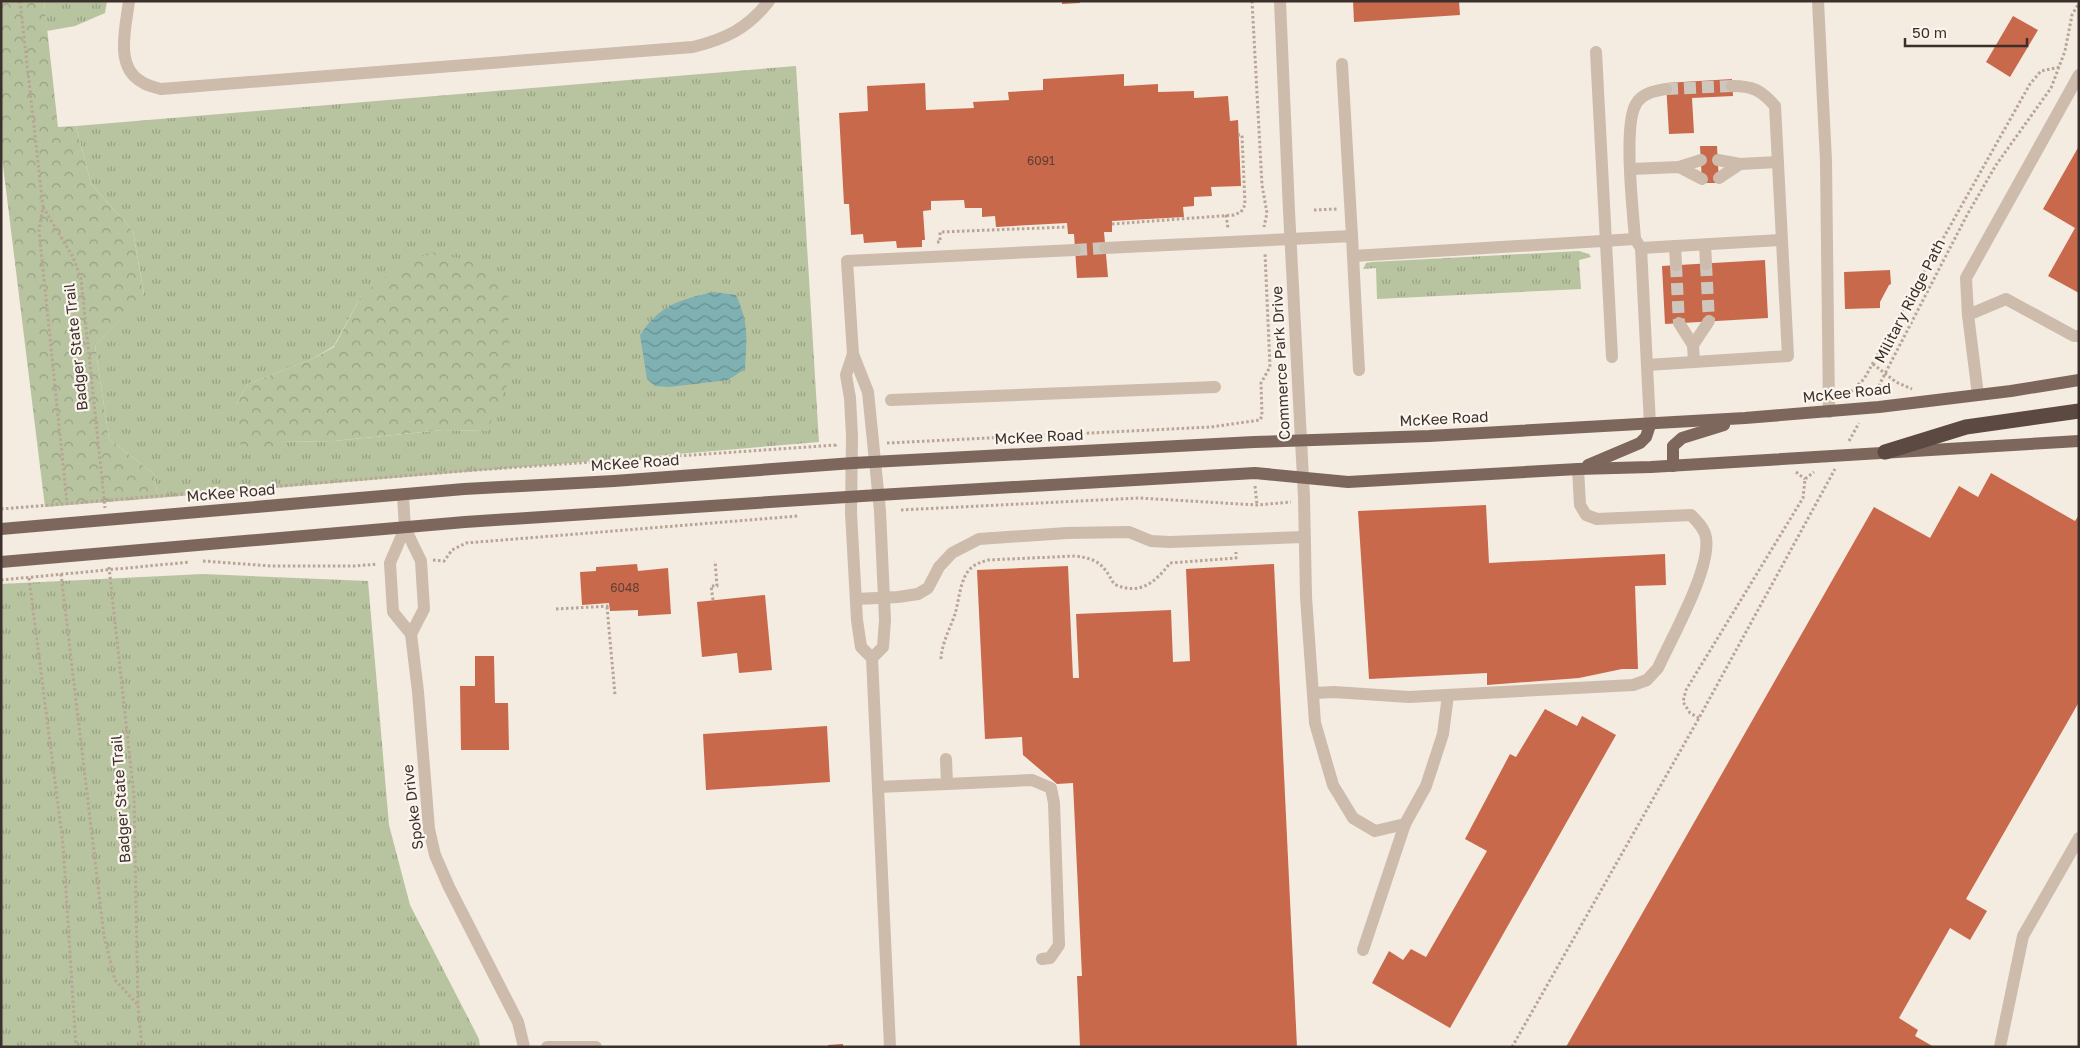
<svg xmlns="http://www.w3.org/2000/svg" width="2080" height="1048" viewBox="0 0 2080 1048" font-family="'Golos Text',sans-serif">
<defs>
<pattern id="grass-tufts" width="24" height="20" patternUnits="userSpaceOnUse" patternTransform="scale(1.25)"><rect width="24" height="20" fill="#b8c4a0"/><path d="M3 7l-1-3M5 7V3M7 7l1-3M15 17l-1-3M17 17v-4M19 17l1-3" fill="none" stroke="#97a083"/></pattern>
<pattern id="forest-crowns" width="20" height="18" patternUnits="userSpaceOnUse" patternTransform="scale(1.25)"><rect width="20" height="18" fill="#b8c4a0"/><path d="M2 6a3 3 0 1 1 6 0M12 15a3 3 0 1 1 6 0" fill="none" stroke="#97a083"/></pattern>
<pattern id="water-waves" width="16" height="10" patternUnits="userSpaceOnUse" patternTransform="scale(1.25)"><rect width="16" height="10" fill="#7fb0b2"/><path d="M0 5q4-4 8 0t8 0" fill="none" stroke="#699091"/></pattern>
</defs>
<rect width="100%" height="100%" fill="#f4ebe1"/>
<!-- grass -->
<g fill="url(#grass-tufts)" fill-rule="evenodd">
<polygon points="44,1 107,1 105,13 75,26 47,31"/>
<path d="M796,66L819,442L158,498L154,474L109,439L95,346L144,294L133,231L91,184L76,126ZM361,296L487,431L443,430L334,441L281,442L236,404L248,384L312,359L334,346Z"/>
<polygon points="1579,251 1589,254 1591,257 1579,260 1581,289 1377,299 1376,268 1363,269 1366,263 1372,262"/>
<polygon points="203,574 368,581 389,825 410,905 479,1039 480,1047 1,1047 1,584"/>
</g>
<!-- forest -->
<g fill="url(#forest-crowns)">
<polygon points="1,1 44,1 58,127 76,126 91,184 133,231 144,295 95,346 109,439 154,474 158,498 45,507 1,149"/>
<polygon points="432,252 473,262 508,282 510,378 487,431 443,430 334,441 281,442 259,453 240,444 236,404 248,384 312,359 334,347 361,296 399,266"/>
</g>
<!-- water -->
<path fill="url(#water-waves)" d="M713,292L736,295C749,323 747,339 745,369L728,380L669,387L655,386L647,379L640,335C660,305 679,300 713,292Z"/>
<!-- building -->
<g fill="#c8694b">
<polygon points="1062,1 1080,1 1080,3 1062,4"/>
<polygon points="1353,1 1459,1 1460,15 1354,22"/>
<polygon points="2013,16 2038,30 2010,77 1986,62"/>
<polygon points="1124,74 1124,86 1158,84 1158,92 1194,91 1194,98 1228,96 1230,121 1238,120 1241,186 1211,187 1212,196 1194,197 1194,206 1183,207 1184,217 1112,221 1112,232 1104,232 1108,277 1077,278 1074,234 1068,234 1067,223 996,227 995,216 982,217 982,208 965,208 964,200 931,201 931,210 923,211 925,240 922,240 922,247 897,248 896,241 864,243 863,234 851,235 849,204 844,204 839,113 868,111 867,86 925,83 926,110 974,108 973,102 1009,100 1008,92 1043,90 1043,79"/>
<polygon points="1732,79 1733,96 1692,98 1694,133 1669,134 1666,83"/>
<polygon points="1700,146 1717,146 1719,183 1702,183"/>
<polygon points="2079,146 2079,293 2048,276 2075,228 2043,209"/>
<polygon points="1765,260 1768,318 1665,324 1662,266"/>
<polygon points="1890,270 1891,284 1889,285 1880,302 1880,308 1845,309 1844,272"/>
<polygon points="1991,473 2075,521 2079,515 2079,702 1966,899 1987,911 1970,940 1950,928 1899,1018 1918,1030 1915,1036 1934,1047 1566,1047 1874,507 1930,538 1959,486 1978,497"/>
<polygon points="1486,505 1489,563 1665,554 1666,585 1635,586 1638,669 1622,669 1579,678 1487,685 1487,673 1369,679 1358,511"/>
<polygon points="637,564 638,571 668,568 671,614 638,616 638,610 610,611 609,603 582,605 580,572 596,571 596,567"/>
<polygon points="1274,564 1297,1047 1080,1047 1077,976 1082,976 1073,783 1057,784 1023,755 1022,737 985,739 977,570 1068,566 1073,678 1079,678 1076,614 1171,610 1173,662 1190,661 1186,569"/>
<polygon points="765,595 772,670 739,673 737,653 702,657 697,602"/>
<polygon points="475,656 494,656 495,703 508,703 509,750 461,750 460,686 475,686"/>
<polygon points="1545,709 1577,726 1582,716 1616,735 1450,1028 1372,983 1389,951 1403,960 1411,949 1426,957 1487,851 1465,839 1510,754 1516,757"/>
<polygon points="827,726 830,782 706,790 703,734"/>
<polygon points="843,1044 843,1047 828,1047 828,1045"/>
</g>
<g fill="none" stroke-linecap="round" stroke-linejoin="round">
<!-- minor-tunnel -->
<g stroke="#cfc6bd" stroke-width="12" stroke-dasharray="12 6" stroke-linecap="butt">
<polyline points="1666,89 1732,86"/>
<polyline points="1075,250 1105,248"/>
<polyline points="1706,264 1709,321"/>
<polyline points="1676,265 1679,323"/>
</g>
<!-- path -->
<g stroke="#b9a596" stroke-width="3" stroke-dasharray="2.5 2.5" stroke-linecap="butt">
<polyline points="20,1 43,207 39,230 67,503"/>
<polyline points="1252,1 1262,185 1267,213 1264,227"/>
<polyline points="43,207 73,257 81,279 105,508"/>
<polyline points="1314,210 1337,209"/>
<polyline points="1226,215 1228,228"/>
<polyline points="1112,224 1234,215 1241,212 1245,205 1242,135 1239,135"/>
<polyline points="937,242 940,242 940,232 1067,227"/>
<polyline points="1873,364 1896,382 1912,389"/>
<polyline points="1847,395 1864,379 2030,84 2041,71 2060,67"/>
<polyline points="1874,395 1967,215 1996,165 2051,88 2065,51 2072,15 2079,3"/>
<polyline points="1849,441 1859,423"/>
<polyline points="887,443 1211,427 1260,420 1262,416 1261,383 1270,367 1265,253"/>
<polyline points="1796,472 1805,479"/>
<polyline points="1255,486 1257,505"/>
<polyline points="1,509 463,471 836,445 836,443"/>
<polyline points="901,510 1139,498 1257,505 1291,502"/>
<polyline points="433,560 444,561 452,550 466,543 798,516"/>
<polyline points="203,561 271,566 356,566 377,564"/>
<polyline points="109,567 134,796 138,1006 142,1047"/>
<polyline points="61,574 104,936 115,980 138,1005"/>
<polyline points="29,578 63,844 76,1047"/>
<polyline points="1,580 190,562"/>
<polyline points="713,600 711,586 717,586 715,561"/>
<polyline points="607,607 615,695"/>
<polyline points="556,609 610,606"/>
<path d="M941,659C942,642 950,629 955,614C959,601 960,579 970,569C975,564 981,562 988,560L1075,556C1098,559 1103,564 1114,584C1139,596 1155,583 1170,563L1236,558V552"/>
<polyline points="1699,718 1690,713 1683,702 1686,690 1803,498 1805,479 1814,472"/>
<polyline points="1512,1047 1699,718 1835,469"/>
</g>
<!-- minor -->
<g stroke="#cdbbac" stroke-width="12">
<path d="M129,1C126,27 114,67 142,82C147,86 155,87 161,89L693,47C726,39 748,28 769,1"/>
<polyline points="1280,1 1289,211 1304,497 1306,597 1315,723 1333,785 1353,818 1375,831 1405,824 1426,786 1443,734 1448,695"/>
<polyline points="1818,1 1826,161 1829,412"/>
<polyline points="1596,52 1612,357"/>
<polyline points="1342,64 1352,236"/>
<polyline points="1718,160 1740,164"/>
<polyline points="1679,167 1701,160"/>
<polyline points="1631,169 1679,167 1702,179"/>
<polyline points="1719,178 1740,164 1778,162"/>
<path d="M1635,239C1633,211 1623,125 1636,104C1642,93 1655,91 1666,89"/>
<polyline points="1705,245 1706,264"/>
<polyline points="1675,246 1676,265"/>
<polyline points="1105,248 1352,236 1353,256 1635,239 1641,248 1650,425"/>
<polyline points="1641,248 1781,240"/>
<polyline points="1353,256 1359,370"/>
<polyline points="1968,315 1966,278 2079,75"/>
<polyline points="1679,323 1693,345"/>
<polyline points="853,354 846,375 850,398 852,436 851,513 857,620 861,647 872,658 890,1047"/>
<polyline points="1694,362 1693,345 1709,321"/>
<path d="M1647,365L1788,356L1775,106C1761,90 1753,86 1732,86"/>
<polyline points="1978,395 1968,315 2006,299 2074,336 2079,336"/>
<polyline points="891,400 1215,387"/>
<polyline points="403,496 405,528 421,561 424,609 411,634"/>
<polyline points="405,528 390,563 393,612 411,634 418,692 429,829 435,855 449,887 518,1022 524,1047"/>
<polyline points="856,599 898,597 918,594 928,588 939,567 952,553 979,539 1067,533 1129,532 1151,541 1170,542 1303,537"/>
<polyline points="872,658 883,647 885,620 880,511 868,392 853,354 847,261 1075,250"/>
<path d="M1314,693L1334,692L1409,697L1633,685L1647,680L1658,668C1672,637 1711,569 1706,538C1705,529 1697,521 1691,515L1597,519L1586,515L1580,505L1578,469"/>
<polyline points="947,784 1032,780 1051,788 1054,803 1059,945 1050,958 1042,959"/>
<polyline points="878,787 947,784 946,759"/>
<polyline points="1363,950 1405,824"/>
<polyline points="547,1047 596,1047"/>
<polyline points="2000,1047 2023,936 2079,838"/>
</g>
<!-- major -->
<g stroke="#7d675c" stroke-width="12">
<polyline points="1588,465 1640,443 1646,437 1650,425"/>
<polyline points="1673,466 1673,446 1682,438 1724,425"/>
<polyline points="1,529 464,489 614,481 853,463 1254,442 1429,436 1745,418 1879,407 2011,391 2079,380"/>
<polyline points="1,562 465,522 878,495 1255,473 1348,482 1578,469 1651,467 2079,441"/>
</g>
<!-- highway -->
<polyline stroke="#5c4a42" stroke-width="15" points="1885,452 1966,427 2079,411"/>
</g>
<g text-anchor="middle" stroke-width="4.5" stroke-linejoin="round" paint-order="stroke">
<!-- number labels -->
<g font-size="12" fill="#5e3e33">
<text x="1041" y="165">6091</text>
<text x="625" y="592">6048</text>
</g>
<!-- street labels -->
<g font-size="15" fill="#3b302b" stroke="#fbf5ee">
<text transform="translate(1910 301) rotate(-63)" y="5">Military Ridge Path</text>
<text transform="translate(76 347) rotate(-96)" y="5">Badger State Trail</text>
<text transform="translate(1281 363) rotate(-93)" y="5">Commerce Park Drive</text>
<text transform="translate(1847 393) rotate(-6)" y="5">McKee Road</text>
<text transform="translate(1444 419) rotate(-3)" y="5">McKee Road</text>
<text transform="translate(1039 437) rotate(-3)" y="5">McKee Road</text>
<text transform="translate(635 463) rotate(-4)" y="5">McKee Road</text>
<text transform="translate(231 493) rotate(-5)" y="5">McKee Road</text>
<text transform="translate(121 799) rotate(-94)" y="5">Badger State Trail</text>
<text transform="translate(413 807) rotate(-97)" y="5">Spoke Drive</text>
</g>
</g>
<!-- border -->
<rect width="2080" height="1048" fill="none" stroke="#3b302b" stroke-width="5"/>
<!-- scale -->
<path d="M1905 38v8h122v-8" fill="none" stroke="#3b302b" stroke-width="2.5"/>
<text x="1912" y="38" font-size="15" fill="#3b302b" stroke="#fbf5ee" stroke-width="4" paint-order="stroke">50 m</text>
</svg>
